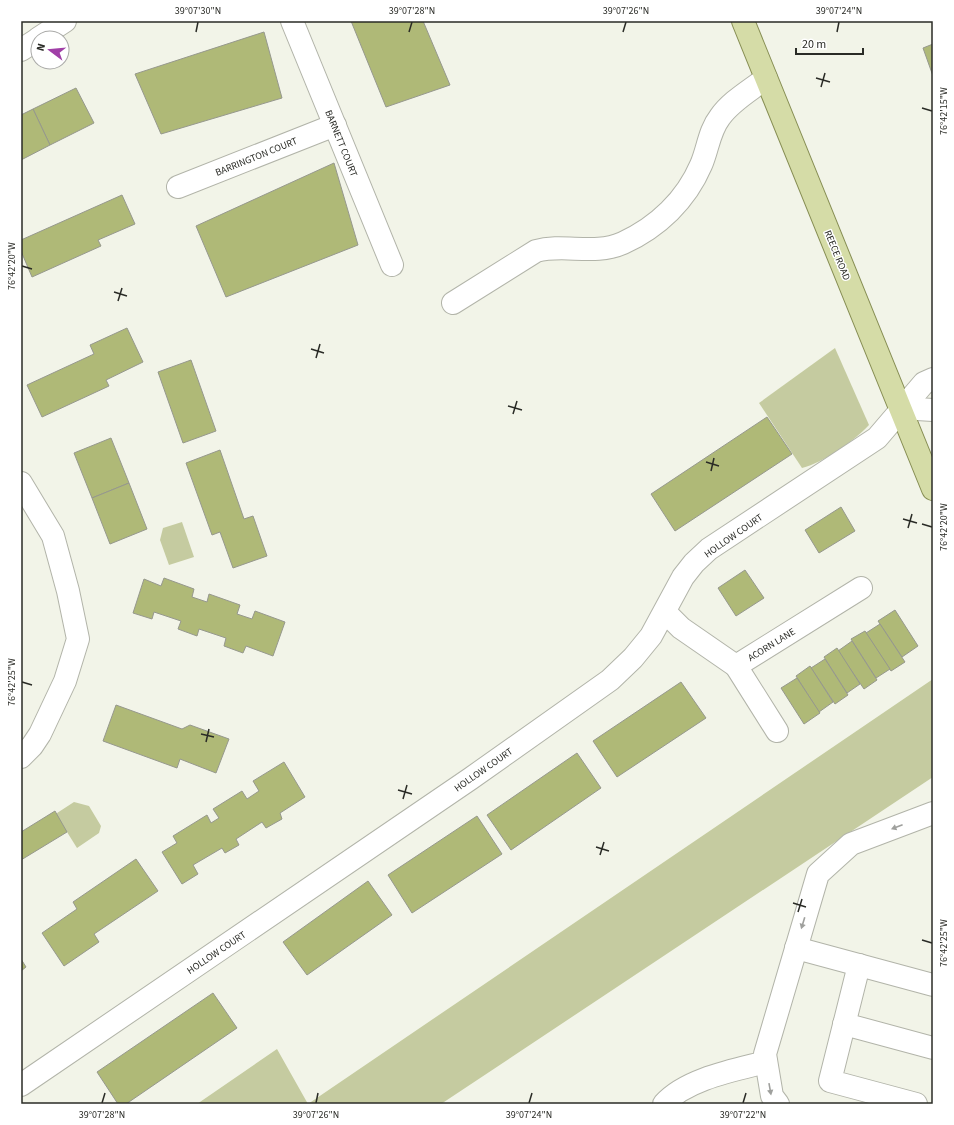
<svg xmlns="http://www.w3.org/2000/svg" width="954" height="1125" viewBox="0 0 954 1125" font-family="'Source Sans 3',sans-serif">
<rect width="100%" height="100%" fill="#f2f4e8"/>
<!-- green -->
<g fill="#c5cba0">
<path d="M835,348L869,425C853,442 824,462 802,468L759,403Z"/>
<polygon points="182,522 194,557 169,565 160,540 163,528"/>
<polygon points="933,679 933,777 441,1104 197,1104 277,1049 308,1104"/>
<polygon points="74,802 89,806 101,826 99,833 77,848 67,832 54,815"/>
</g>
<!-- building -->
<g fill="#afb977" stroke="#96988d">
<polygon points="351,21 423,21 450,85 386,107"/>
<polygon points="264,32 282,98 161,134 135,74"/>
<polygon points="933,44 933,76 923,48"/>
<polygon points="76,88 94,123 50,145 33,109"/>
<polygon points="33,109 50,145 21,160 21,115"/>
<polygon points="334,163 358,245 226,297 196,226"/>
<polygon points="122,195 135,224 98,240 101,246 32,277 21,251 21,240"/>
<polygon points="127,328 143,362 106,380 109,386 42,417 27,385 94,354 90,345"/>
<polygon points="191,360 216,431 183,443 158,372"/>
<polygon points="767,417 792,454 675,531 651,494"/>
<polygon points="111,438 129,483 92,498 74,453"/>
<polygon points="220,450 244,519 253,516 267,556 233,568 220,532 212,535 186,463"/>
<polygon points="129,483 147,529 110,544 92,498"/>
<polygon points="841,507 855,531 819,553 805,530"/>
<polygon points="745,570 764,598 736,616 718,588"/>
<polygon points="164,578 194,589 192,597 207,602 209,594 240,605 237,614 252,619 255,611 285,622 273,656 246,646 243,653 224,646 226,638 199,629 197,636 178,629 181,621 154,612 152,619 133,613 144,579 161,586"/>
<polygon points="895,610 918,646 902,657 878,621"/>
<polygon points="880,624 905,662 891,671 866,633"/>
<polygon points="865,631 890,669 876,678 851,639"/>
<polygon points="852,641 877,680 864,689 838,651"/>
<polygon points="837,648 860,684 847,693 824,657"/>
<polygon points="825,659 848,695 835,704 811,668"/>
<polygon points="810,666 833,702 819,712 796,676"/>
<polygon points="797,678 820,713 804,724 781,688"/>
<polygon points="681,682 706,718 617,777 593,741"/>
<polygon points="116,705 182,729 190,725 229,739 216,773 180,759 177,768 103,741"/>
<polygon points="577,753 601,788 511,850 487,815"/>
<polygon points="284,762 305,797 280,813 282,819 266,828 262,822 236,839 239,845 225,853 222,848 193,865 198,874 182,884 162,852 177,843 173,836 207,815 211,823 219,818 213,809 242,791 247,799 259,791 253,781"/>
<polygon points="55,811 67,832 21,860 21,832"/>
<polygon points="477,816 502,854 412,913 388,875"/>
<polygon points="136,859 158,891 94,934 99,942 64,966 42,933 77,909 73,902"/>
<polygon points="368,881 392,915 307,975 283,942"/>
<polygon points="21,959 26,967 21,971"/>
<polygon points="213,993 237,1028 126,1104 118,1104 97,1072"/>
</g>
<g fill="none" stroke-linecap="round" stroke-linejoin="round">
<defs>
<g id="minor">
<polyline points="292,21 392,265"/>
<polyline points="39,38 65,21"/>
<polyline points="21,50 38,39"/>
<polyline points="178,187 335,125"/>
<path d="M453,303L536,251C564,243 594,256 623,243C658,227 686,200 701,165C708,149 709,131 720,117C731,101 751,90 766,78"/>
<polyline points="901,408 933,410"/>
<polyline points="21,483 53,536 68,591 78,639 65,681 40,734 32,746 21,757"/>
<polyline points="665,612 681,628 736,666 861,588"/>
<polyline points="736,666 777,731"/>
<polyline points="796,948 933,985"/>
<polyline points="859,965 830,1081 916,1104"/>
<polyline points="844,1024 933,1048"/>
<polyline points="21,1085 470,779 610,680 633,658 651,636 683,577 694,563 709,549 877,438 924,383 933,379"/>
<path d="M664,1104C686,1079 735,1070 766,1062"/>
<polyline points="778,1104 772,1096 765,1054 818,874 851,844 933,813"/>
</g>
<polyline id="major" points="743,21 933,489"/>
</defs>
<!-- minor casing -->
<use href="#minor" stroke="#b2b4a9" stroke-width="24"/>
<!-- major casing -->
<use href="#major" stroke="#878e54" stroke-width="24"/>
<!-- minor -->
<use href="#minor" stroke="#fff" stroke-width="22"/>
<!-- major -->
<use href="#major" stroke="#d5dca7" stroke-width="22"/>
</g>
<!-- one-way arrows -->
<defs><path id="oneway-solid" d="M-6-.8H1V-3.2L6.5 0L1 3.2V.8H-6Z"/></defs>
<g fill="#9fa09d">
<use href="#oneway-solid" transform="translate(897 827) rotate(159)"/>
<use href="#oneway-solid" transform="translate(803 923) rotate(107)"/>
<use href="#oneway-solid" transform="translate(770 1089) rotate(80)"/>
</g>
<!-- ticks -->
<path fill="none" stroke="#2a2b26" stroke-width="1.5" d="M196,32L198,22M409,32L412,22M623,32L626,22M837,32L839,22M816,78L830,82M821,87L825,73M922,108L932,111M22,266L32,269M114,292L127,296M118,301L122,288M311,349L324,353M316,358L320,344M508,406L522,410M513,414L517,401M706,462L719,466M711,471L714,458M903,519L917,523M922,524L932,527M908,528L912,514M22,682L32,685M201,734L214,737M206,742L209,729M398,790L412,794M403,799L407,785M596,847L609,851M600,855L604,842M793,903L806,907M798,912L802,899M922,940L932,943M102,1103L105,1093M316,1103L318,1093M529,1103L532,1093M743,1103L746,1093"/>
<g text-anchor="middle" stroke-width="3" stroke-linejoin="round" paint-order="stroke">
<!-- street labels -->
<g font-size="10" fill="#2a2b26" stroke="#fff">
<text transform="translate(342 143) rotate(68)" y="4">BARNETT COURT</text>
<text transform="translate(256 156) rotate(-22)" y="4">BARRINGTON COURT</text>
<text transform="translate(838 255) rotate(68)" y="4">REECE ROAD</text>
<text transform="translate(733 535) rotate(-35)" y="4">HOLLOW COURT</text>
<text transform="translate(771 644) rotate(-32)" y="4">ACORN LANE</text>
<text transform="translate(483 769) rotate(-35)" y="4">HOLLOW COURT</text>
<text transform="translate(216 952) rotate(-34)" y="4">HOLLOW COURT</text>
</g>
</g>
<!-- border -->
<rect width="954" height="1125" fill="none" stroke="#ffffff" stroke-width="44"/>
<!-- north arrow -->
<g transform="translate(50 50) rotate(286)"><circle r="19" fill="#ffffff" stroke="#aaaaa8"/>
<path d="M0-3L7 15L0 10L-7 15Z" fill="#a03fa7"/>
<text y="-6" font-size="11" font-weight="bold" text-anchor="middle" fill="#2a2b26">N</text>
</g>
<!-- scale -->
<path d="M796 48v6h67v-6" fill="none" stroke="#2a2b26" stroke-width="2"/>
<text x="802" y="48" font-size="12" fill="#2a2b26" stroke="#ffffff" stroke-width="3" paint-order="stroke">20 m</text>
<rect x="22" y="22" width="910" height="1081" fill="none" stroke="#2a2b26" stroke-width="1.5"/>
<g font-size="10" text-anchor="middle" fill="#2a2b26">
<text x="198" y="14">39°07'30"N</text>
<text x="412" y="14">39°07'28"N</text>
<text x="626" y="14">39°07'26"N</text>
<text x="839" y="14">39°07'24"N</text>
<text transform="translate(943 111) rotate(-90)" y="4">76°42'15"W</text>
<text transform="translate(11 266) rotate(-90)" y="4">76°42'20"W</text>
<text transform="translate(943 527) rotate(-90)" y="4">76°42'20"W</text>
<text transform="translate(11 682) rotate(-90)" y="4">76°42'25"W</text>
<text transform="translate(943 943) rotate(-90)" y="4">76°42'25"W</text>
<text x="102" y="1118">39°07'28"N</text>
<text x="316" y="1118">39°07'26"N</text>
<text x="529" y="1118">39°07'24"N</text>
<text x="743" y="1118">39°07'22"N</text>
</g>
</svg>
